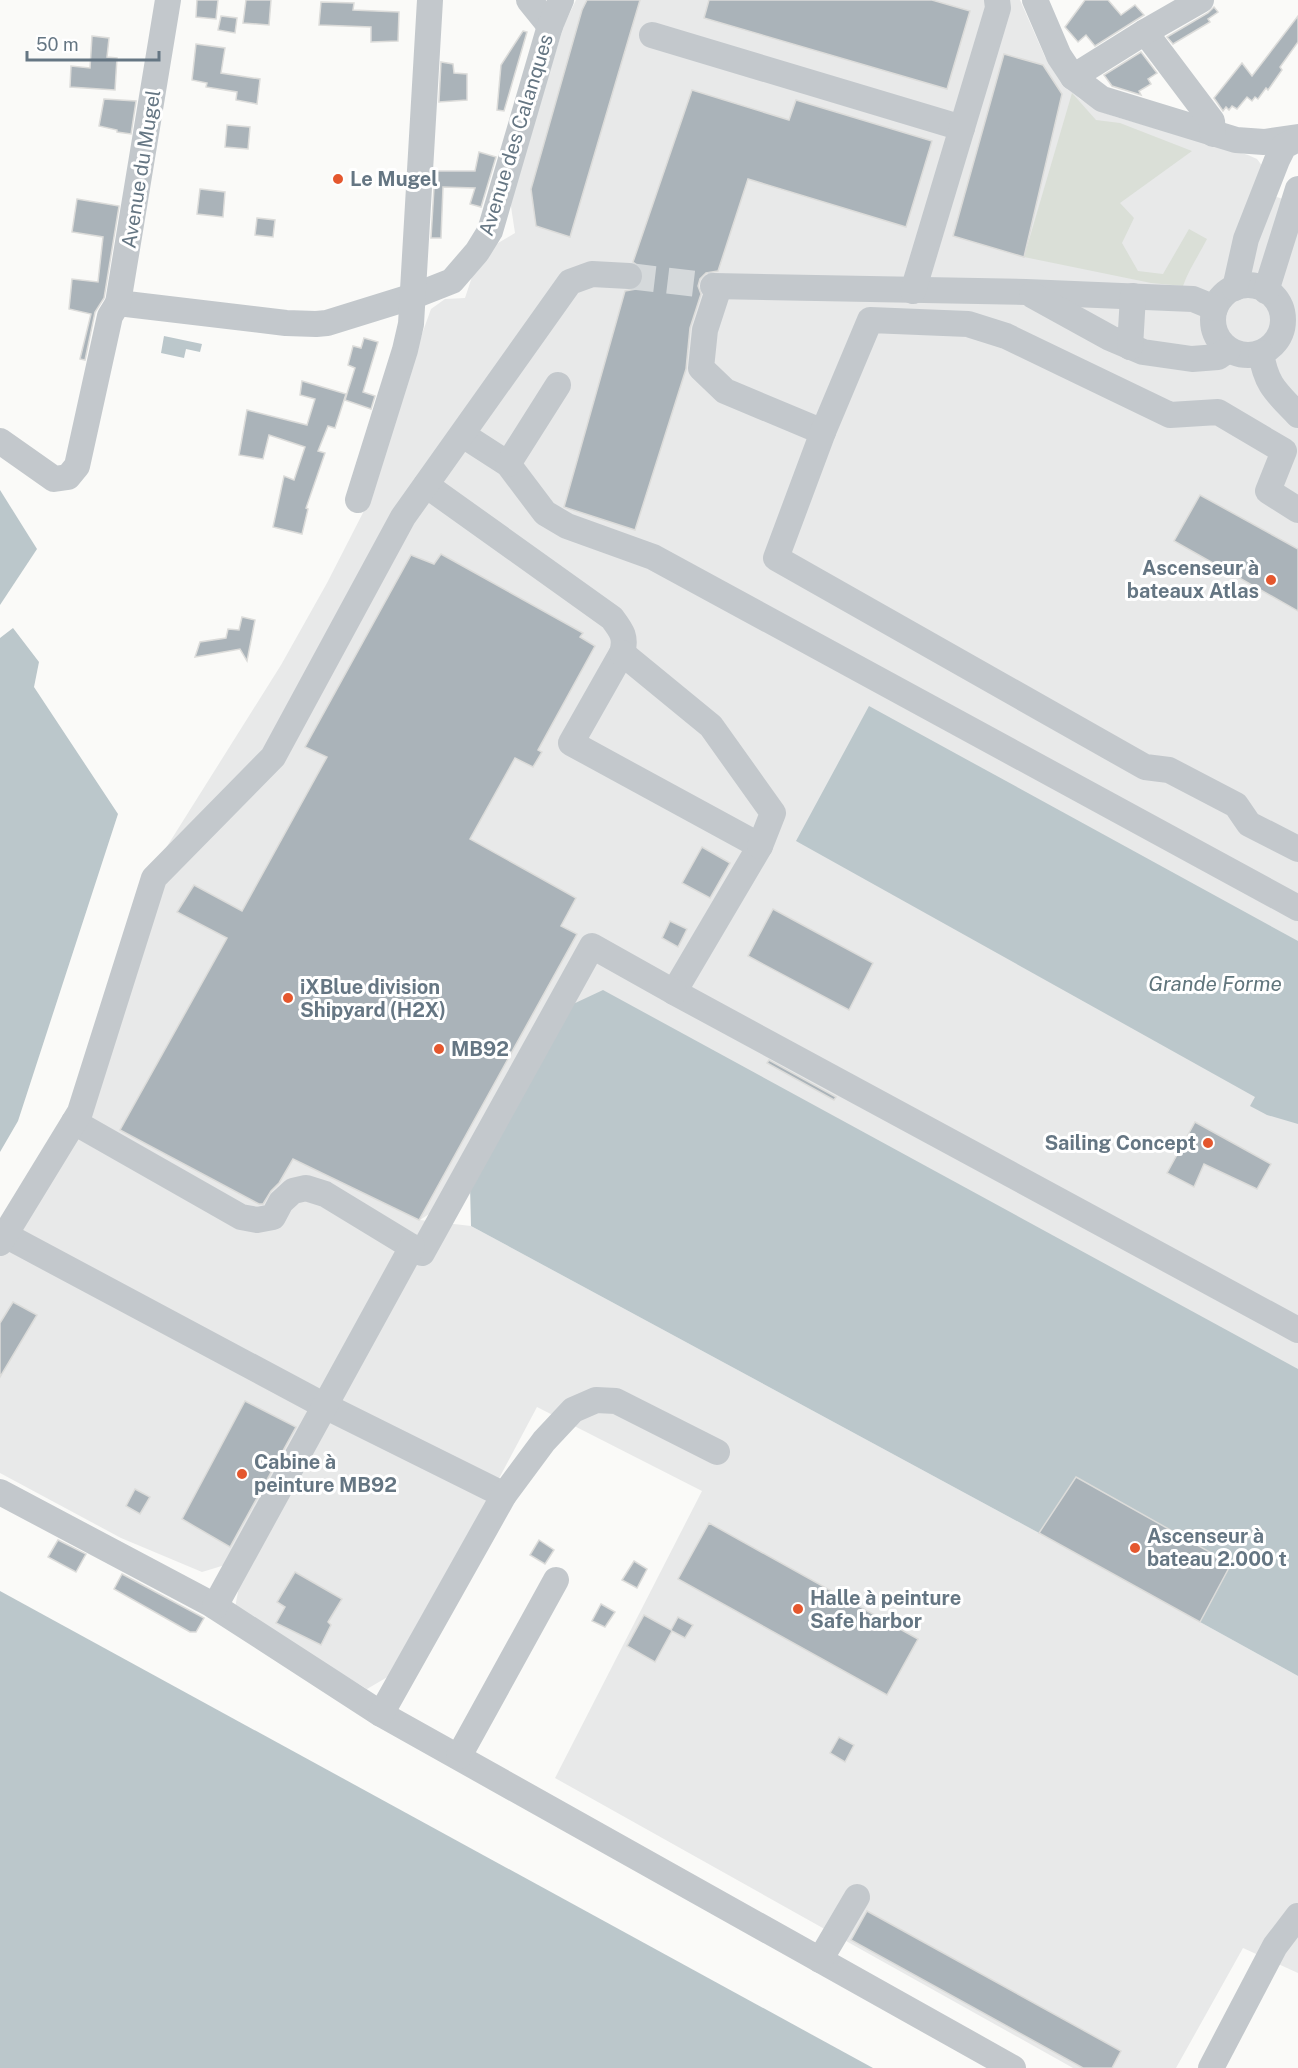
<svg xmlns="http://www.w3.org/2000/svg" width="1298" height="2068" viewBox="0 0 1298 2068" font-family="'Public Sans',sans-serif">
<rect width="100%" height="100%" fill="#fafaf8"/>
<!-- built -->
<polygon fill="#e8e9e9" points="576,0 1020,0 1045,57 1066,87 1080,99 1099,111 1116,117 1248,155 1257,159 1263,167 1262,192 1298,204 1298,1385 526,1150 420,1220 471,1226 1039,1533 1298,1676 1298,1973 1243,1948 1176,2068 1073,2068 555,1778 702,1491 537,1407 396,1672 367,1689 235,1608 242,1570 225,1565 202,1572 121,1538 0,1473 0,1233 74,1102 149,875 281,665 327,583 369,501 409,370 431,309 445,299 465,298 472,277 493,246 515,233 510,200 564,25"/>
<!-- green -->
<path fill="#dadfd7" d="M1072,93L1096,120L1120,123L1192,151L1120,203L1134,218L1122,243L1138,271L1163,274L1189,229L1207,239C1199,255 1189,269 1183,286L1151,283L1024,257Z"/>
<!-- water -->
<g fill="#bbc7cb">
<polygon points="164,336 202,344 200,352 186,349 184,358 161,353"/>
<polygon points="0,490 37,549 0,605"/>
<polygon points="13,628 39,662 34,687 118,814 18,1121 0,1152 0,638"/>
<polygon points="869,706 1298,941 1298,1124 1267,1115 1250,1106 1255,1097 796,841"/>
<polygon points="603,990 1298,1369 1298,1676 1200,1622 1231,1564 1076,1477 1039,1533 471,1226 470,1186 571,1005"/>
<polygon points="0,1591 873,2068 0,2068"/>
</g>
<!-- building -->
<g fill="#aab3b9" stroke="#dcdcda" stroke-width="1.5">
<polygon points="197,0 218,0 216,19 196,17"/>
<polygon points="246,0 271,0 269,25 243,23"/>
<polygon points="587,0 640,0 570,237 536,226 531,189 582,10"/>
<polygon points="709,0 932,0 970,11 947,89 704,18"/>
<polygon points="1085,0 1108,0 1121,15 1135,5 1144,15 1095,46 1086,35 1078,42 1065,27"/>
<polygon points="321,2 354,3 353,10 399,12 398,41 371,42 371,27 319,25"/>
<polygon points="1214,7 1218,12 1208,19 1210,22 1173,44 1167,37 1208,13"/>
<polygon points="221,16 237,18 235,33 218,30"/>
<polygon points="1298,16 1298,42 1280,67 1282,70 1268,90 1266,88 1258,99 1255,97 1252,101 1247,97 1237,109 1232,106 1229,110 1226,107 1223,111 1214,98 1242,63 1252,76"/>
<polygon points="523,31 527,32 504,111 497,110 501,65"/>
<polygon points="92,36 109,38 107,57 117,58 115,90 70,87 71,66 90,68"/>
<polygon points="196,44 225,48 221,73 260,79 257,104 236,100 237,92 206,87 207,83 192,80"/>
<polygon points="1141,52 1157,73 1148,79 1151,84 1139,91 1141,95 1112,86 1104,75"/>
<polygon points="1004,54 1043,65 1062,94 1024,257 953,236"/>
<polygon points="441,62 453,64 454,73 467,74 467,100 439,102"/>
<polygon points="692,90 789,120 796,100 932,141 906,227 748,179 718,271 706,273 700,279 698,286 701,294 690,328 686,369 635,530 564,507 625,291 636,289 641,285 644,277 642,269 633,262"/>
<polygon points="104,99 136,101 131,134 117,132 117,130 99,126"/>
<polygon points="227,125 250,127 248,149 225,147"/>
<polygon points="479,152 496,157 481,207 470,204 475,188 443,187 441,238 431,238 435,171 475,171"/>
<polygon points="200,189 225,192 223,217 197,214"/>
<polygon points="77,199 119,206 104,298 95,312 85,360 80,359 91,314 69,309 72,279 98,282 103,237 72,232"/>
<polygon points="257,218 275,220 273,237 255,235"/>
<polygon points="364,338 378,342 363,392 375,396 371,409 345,400 355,368 348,365 353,346 361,348"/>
<polygon points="302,381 346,394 335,428 328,426 318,451 325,453 306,508 308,509 302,534 273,527 284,476 294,480 305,447 269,435 263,459 239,455 247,410 307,425 315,399 300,395"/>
<polygon points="1200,495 1298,549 1298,611 1174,541"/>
<polygon points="441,554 583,633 580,637 595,646 538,750 542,752 533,767 515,758 470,839 576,898 561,926 577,934 419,1220 293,1159 279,1183 271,1191 263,1204 259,1204 120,1130 227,938 177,912 194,885 242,911 327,757 305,747 411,555 434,564"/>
<polygon points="242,617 255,620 247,661 240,649 195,657 200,642 226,638 228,629 239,630"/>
<polygon points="702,847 730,863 710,898 682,883"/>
<polygon points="773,909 873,963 849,1010 748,956"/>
<polygon points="670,921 687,929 678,947 662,938"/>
<polygon points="769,1060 836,1097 834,1100 767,1063"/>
<polygon points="1195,1122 1271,1164 1257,1189 1204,1164 1194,1187 1167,1173"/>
<polygon points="13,1302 37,1315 0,1377 0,1323"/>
<polygon points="245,1401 296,1427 230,1547 182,1519"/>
<polygon points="1076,1477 1231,1564 1200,1622 1039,1533"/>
<polygon points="135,1489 150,1497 140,1514 126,1506"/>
<polygon points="709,1523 918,1639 887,1695 678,1579"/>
<polygon points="58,1540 86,1554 76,1572 48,1557"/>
<polygon points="539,1540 554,1550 545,1564 530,1555"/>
<polygon points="634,1561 647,1569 637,1588 622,1580"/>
<polygon points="295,1572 342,1599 328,1622 331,1625 321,1645 276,1623 285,1607 277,1602"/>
<polygon points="122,1574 204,1618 196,1632 190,1632 114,1589"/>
<polygon points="601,1604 615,1612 605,1627 592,1621"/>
<polygon points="644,1615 671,1630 678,1617 693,1625 685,1638 672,1631 655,1662 627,1646"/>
<polygon points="839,1737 854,1745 845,1762 830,1753"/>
<polygon points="867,1911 1121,2051 1112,2068 1083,2068 851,1940"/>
</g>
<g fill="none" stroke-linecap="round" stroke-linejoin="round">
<!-- minor-tunnel -->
<polyline stroke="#d5d9db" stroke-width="26" stroke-dasharray="26 13" stroke-linecap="butt" points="629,276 713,286"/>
<!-- minor -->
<g stroke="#c3c8cc" stroke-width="26">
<polyline points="529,0 550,26"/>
<polyline points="1035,0 1059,56 1073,77 1102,99 1236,140 1264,142 1298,137"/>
<polyline points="1145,32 1212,121 1213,134"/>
<polyline points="652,35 962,128"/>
<polyline points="1073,77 1145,32 1201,0"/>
<circle cx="1248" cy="320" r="35"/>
<polyline points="713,286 1026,292 1193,299 1215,308"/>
<polyline points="719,287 705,330 701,368 725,391 823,432"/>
<polyline points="1235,288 1246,239 1277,160 1284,146 1298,139"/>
<polyline points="913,291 998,8 997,0"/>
<polyline points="1266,291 1298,189"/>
<polyline points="1032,295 1110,338 1143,352 1192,359 1218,357 1228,350"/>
<polyline points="118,303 286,323 316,324 327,323 414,296 452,281 477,252 490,231 550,26 561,0"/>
<polyline points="1130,347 1133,296"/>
<path d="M1261,353C1266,385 1276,392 1298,415"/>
<polyline points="463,435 508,464 545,513 567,526 653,557 1298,908"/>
<polyline points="0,441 54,479 68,477 77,466 110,316 118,303 168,0"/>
<polyline points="508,464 558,385"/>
<path d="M426,485L612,618C621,630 627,637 622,653L571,743L760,846L674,992L1298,1330"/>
<polyline points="358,500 405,350 411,324 430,0"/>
<polyline points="1298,510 1268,491 1284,451 1218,412 1170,415 1006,336 968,324 870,320 823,432 776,558 1145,767 1169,770 1236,805 1249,824 1298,849"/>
<polyline points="622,653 711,726 773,813 760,846"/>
<polyline points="74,1122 241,1217 257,1220 273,1217 281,1202 293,1191 306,1188 325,1194 422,1253 592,946 674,992"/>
<polyline points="5,1235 325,1406 504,1495"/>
<polyline points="0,1243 80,1112 154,878 273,757 403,517 570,282 592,274 629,276"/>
<polyline points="0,1492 211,1604 381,1714 1013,2068"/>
<polyline points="215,1606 412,1247"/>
<polyline points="381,1714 504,1495 544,1441 573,1410 596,1400 616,1401 717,1452"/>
<polyline points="459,1756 556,1580"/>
<polyline points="820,1960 857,1897"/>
<polyline points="1211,2068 1275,1946 1298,1916"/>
</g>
</g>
<!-- markers -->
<g fill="#e4572e" stroke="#fff" stroke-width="2">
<circle cx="338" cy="179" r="6"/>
<circle cx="1271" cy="580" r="6"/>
<circle cx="288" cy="998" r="6"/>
<circle cx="439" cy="1049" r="6"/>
<circle cx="1208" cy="1143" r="6"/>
<circle cx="242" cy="1474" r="6"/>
<circle cx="1135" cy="1548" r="6"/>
<circle cx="798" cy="1609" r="6"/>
</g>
<g text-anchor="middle" stroke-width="6" stroke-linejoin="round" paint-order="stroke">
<!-- street labels -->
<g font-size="20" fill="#657683" stroke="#fff">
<text transform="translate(516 135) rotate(-73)" y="7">Avenue des Calanques</text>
<text transform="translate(141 169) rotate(-81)" y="7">Avenue du Mugel</text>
</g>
<!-- poi labels -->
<g font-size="20" font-weight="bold" fill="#657683" stroke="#fff" text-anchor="start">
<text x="350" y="186">Le Mugel</text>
<text x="1259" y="575" text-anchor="end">Ascenseur à<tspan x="1259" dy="23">bateaux Atlas</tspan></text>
<text x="300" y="994">iXBlue division<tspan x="300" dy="23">Shipyard (H2X)</tspan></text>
<text x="451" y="1056">MB92</text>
<text x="1196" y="1150" text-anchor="end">Sailing Concept</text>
<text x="254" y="1469">Cabine à<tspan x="254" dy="23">peinture MB92</tspan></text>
<text x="1147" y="1543">Ascenseur à<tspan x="1147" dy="23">bateau 2.000 t</tspan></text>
<text x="810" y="1605">Halle à peinture<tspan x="810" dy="23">Safe harbor</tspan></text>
</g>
<!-- water labels -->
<g font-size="21" font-style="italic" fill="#60757c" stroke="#fff">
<text x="1215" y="991">Grande Forme</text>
</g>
</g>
<!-- scale -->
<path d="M27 51v9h132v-9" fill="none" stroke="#657683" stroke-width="3"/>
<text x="36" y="51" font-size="18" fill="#657683" stroke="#ffffff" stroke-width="4.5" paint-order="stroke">50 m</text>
</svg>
